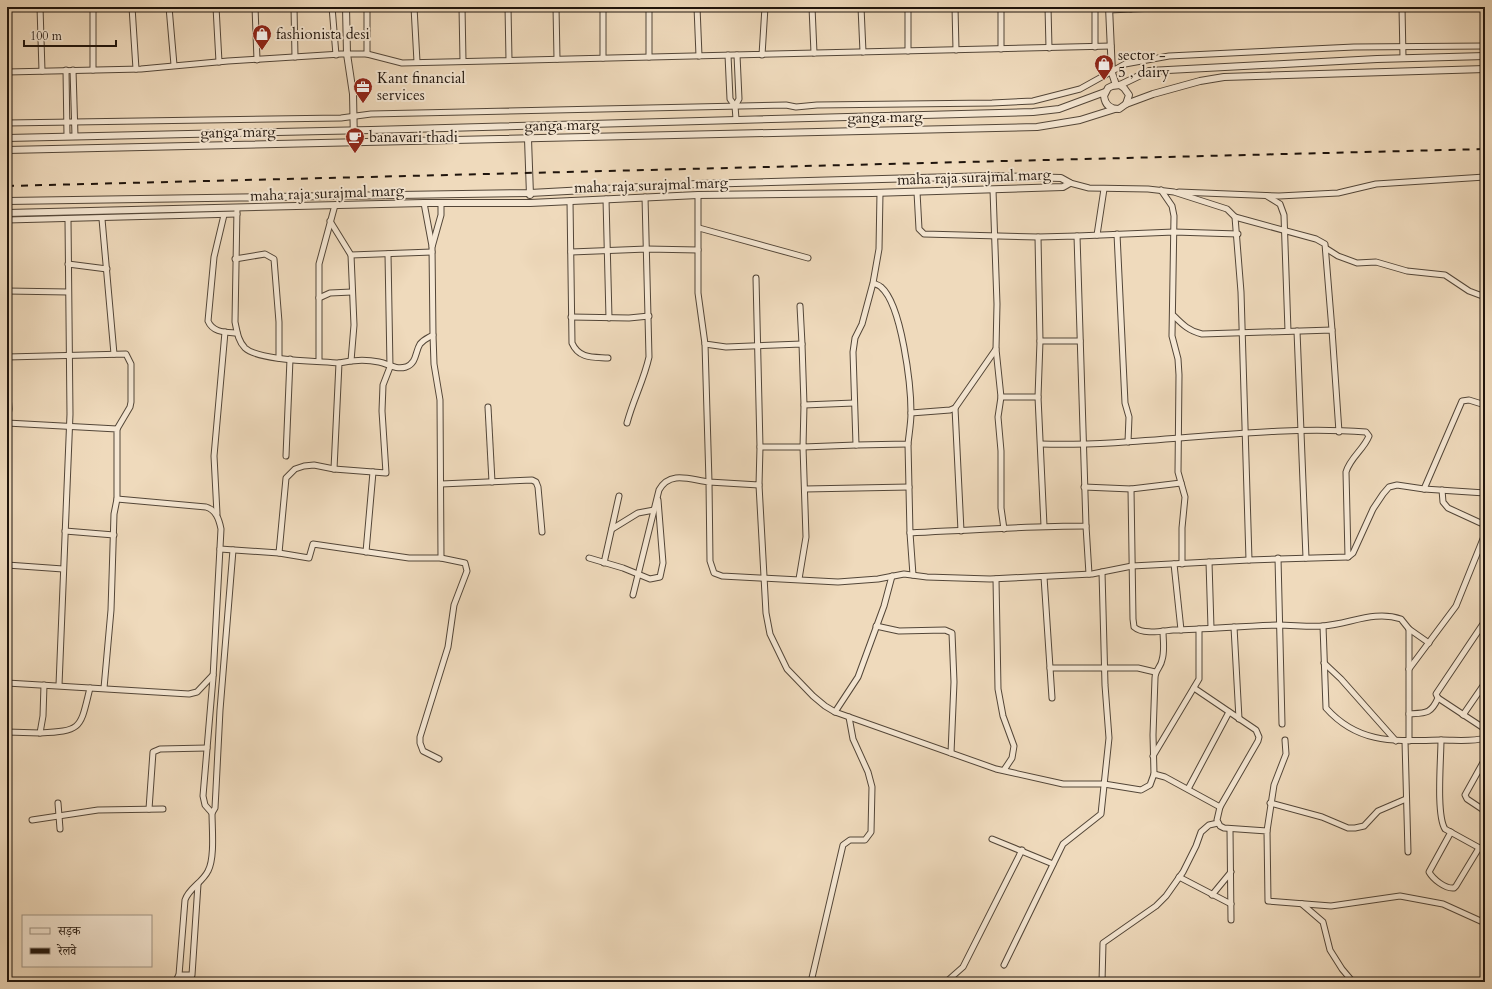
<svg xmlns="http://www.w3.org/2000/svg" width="1492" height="989" viewBox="0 0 1492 989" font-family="Cardo,'Noto Serif Devanagari',serif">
<rect width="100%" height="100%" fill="#efdabc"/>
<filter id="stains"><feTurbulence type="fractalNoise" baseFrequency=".005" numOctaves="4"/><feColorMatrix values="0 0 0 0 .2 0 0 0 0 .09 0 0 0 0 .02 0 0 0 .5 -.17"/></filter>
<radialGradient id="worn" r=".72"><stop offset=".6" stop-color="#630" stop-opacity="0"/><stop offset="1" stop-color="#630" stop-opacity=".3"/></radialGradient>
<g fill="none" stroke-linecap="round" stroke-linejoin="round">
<defs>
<g id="minor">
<polyline points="40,7 42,71"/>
<polyline points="132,7 136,69"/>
<polyline points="169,7 174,65"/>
<polyline points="216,7 219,62"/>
<polyline points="255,7 257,60"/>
<polyline points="294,7 295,57"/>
<polyline points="332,7 336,55"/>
<polyline points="367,7 367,54"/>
<polyline points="414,7 417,62"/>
<polyline points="462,7 463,61"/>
<polyline points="508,7 509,60"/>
<polyline points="556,7 557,59"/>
<polyline points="603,7 603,58"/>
<polyline points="697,7 699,56"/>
<polyline points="812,7 814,53"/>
<polyline points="861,7 863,52"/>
<polyline points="955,7 956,50"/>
<polyline points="1001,7 1001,49"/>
<polyline points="1048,7 1049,48"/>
<polyline points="1095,7 1095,47"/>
<polyline points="1131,7 1131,9 1184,7"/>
<polyline points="1402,7 1403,58"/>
<polyline points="1109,10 1131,9"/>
<polyline points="908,51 908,7"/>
<polyline points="728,55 730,99 735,106 736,119"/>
<polyline points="762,55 765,7"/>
<polyline points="649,57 649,7"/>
<polyline points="66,70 67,136"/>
<polyline points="73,70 75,136"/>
<polyline points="93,70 93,7"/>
<polyline points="7,72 141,69 228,61 341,54 367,54 402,63 1111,46"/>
<polyline points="735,106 739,99 737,55"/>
<polyline points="7,123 341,118 371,114 786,105 796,107 817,105 992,103 1033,101 1080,89 1125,64 1169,56 1354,47 1485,46"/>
<polyline points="1070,183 1089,188 1148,189 1174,192 1227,209 1235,217 1241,292 1249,560 1348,557 1353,553 1373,509 1383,494 1389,487 1397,485 1424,489 1485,493"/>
<polyline points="1161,190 1172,206 1174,216 1172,336 1178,359 1179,375 1178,472 1185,497 1182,528 1182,564"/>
<polyline points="1179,192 1279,196 1338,193 1376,184 1485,177"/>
<polyline points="698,195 698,293 705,344 726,347 802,344 804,405 854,403"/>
<polyline points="1267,196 1280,204 1284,215 1288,331"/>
<polyline points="606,199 609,318"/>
<path d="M570,201L572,343C579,359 593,357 608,358"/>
<polyline points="424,203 432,246"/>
<path d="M237,208L235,322C237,331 238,341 245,348C259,361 318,361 339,363"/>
<path d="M224,215L214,257L208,321C213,333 226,332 237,333"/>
<polyline points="1235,217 1316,239 1325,244 1332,330"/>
<polyline points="102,219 114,354"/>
<polyline points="7,220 237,214"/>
<polyline points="330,221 351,255 432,252"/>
<polyline points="699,228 808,258"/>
<polyline points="1117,234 1125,403 1129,417 1128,442"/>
<polyline points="1097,235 1104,189"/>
<polyline points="1077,236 1174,232 1238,234"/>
<polyline points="1038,237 1040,341 1038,397 1044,526"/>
<polyline points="1327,249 1338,256 1357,263 1376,262 1407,271 1445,275 1469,291 1485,297"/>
<polyline points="571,252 647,249 698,250"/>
<polyline points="235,259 265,254 274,259 279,322 279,358"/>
<polyline points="68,264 107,269"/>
<polyline points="756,278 760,447 803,447 806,537 799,579"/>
<path d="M873,283C875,284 879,285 881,287C902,305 911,386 911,413C911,423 909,434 908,444L856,445L853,352L855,338L862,324L873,283L879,249L880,193"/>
<polyline points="7,291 68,292"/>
<polyline points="319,298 330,293 352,292"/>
<polyline points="800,306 802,344"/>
<path d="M1174,316C1183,325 1189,331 1202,334L1332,330L1339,432"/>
<polyline points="571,317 629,318 649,316"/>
<polyline points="1297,331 1306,558"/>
<polyline points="1040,341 1080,341"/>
<polyline points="705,344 709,482 759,485 760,447"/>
<polyline points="996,349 1001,397 998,417 1001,451 1001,508 1004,529"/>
<polyline points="7,357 126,354 131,364 131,402 130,407 117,429"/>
<polyline points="319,361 319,264 335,205"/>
<polyline points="351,361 354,325 351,255"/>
<polyline points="7,380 9,409 7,422"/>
<polyline points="1001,397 1038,397"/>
<polyline points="804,405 803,447 856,445"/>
<polyline points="488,407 492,482"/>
<polyline points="955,408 961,531"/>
<polyline points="911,413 950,410 955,408 996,349 997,304 993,190"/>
<polyline points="7,423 117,429 117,499 114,514 111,610 104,688"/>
<path d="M627,423C633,400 644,380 649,357L645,197"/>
<path d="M908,444L910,533C969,530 1027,526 1086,526L1077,236L1038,237L924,234L919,229L917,192"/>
<path d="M1041,444C1149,447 1257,424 1366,432L1369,436C1364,449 1350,458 1346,472L1348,557"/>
<polyline points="286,456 290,359"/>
<polyline points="334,469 386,473 382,411 383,385 390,367 388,254"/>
<polyline points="441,484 532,480 536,482 538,487 542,532"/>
<polyline points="759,485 766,613 770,634 787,669 813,696 825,706 835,712 996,769 1063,784 1104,784 1141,790 1150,785 1154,774 1165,777 1220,807"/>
<polyline points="1084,487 1131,489 1181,483"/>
<polyline points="805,489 909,487"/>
<path d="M1131,489L1133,619L1134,627C1143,635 1162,631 1173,630C1208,629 1243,626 1277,625C1293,625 1308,627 1323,626C1350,624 1374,610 1401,619L1409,629L1429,643"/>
<polyline points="1424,489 1462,401 1469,400 1485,405"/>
<polyline points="1442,490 1443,502 1448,508 1485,525"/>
<path d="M117,499L206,507C216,510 219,519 221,529L213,678L203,796L205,805L212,813"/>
<polyline points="217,514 214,456 225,332"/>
<polyline points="1086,526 1089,574"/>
<polyline points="612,529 638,513 654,510"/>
<polyline points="65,531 114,535"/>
<polyline points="910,533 913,575"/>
<path d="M220,549L279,553L286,478L295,469L304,466L314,465L334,469L339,363C352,360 365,359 379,362C389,364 395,370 406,367C417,363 415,352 420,344C424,339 428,338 433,335L432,247L441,215V203"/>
<polyline points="366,552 373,472"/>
<polyline points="279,553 309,558 313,544 409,558 441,558 440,400 434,364 433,335"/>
<polyline points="589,558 623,568 650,579 660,577 663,563 658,500"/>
<polyline points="1278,558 1282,724"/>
<polyline points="1209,562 1211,628"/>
<polyline points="604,563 619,496"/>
<polyline points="1174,564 1181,630"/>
<polyline points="7,565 63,569"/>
<polyline points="1044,577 1052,698"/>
<polyline points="996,579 998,689 1003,716 1014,746 1012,758 1004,770"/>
<path d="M633,595L659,490C670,470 691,480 709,482L710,561L714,573L722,576L838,582L878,579L904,574L927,577L990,579L1092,574L1132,566L1249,560"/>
<polyline points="1485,621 1436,694 1438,698 1485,729"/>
<polyline points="876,626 899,631 945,630 952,633 954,682 951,753"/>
<path d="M1323,626L1326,708C1359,745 1396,741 1442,740C1456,740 1472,742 1485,738"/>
<polyline points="1234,627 1239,719"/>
<polyline points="1409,629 1409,741"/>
<polyline points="1324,663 1341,679 1396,741"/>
<polyline points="1050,668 1138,668 1155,672"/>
<polyline points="1409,669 1456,606 1485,534"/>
<polyline points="7,683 189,694 197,692 213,675"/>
<polyline points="59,685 70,414 68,220"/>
<polyline points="1194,688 1256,730 1259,737 1258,741 1220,807 1217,820 1220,826 1224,828 1267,831 1268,901 1331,906 1400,896 1443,904 1485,923"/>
<polyline points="835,712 858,677 884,606 892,576"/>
<path d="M1409,714C1426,713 1431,714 1438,698"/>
<polyline points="1463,715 1485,683"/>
<polyline points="7,732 40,733 43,716 44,685"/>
<path d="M40,733C83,731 80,728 90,688"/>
<path d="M1441,740C1441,759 1436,815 1445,829L1485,851"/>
<polyline points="1405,741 1408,852"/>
<polyline points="1153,756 1199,679 1199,629"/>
<polyline points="439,759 423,751 420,743 420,737 448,647 454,605 467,571 465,563 441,558"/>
<polyline points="1485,759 1465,795 1467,799 1485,811"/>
<path d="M1154,774L1153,735L1155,678C1155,670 1161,667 1162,660C1165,651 1163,640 1163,631"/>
<polyline points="1188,789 1229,712"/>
<polyline points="58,803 60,829"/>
<polyline points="1270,803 1322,817 1348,828 1355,828 1364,826 1378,811 1406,799"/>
<polyline points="149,809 153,752 160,749 207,748"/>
<polyline points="32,820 98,810 163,809"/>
<polyline points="1230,830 1231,920"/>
<polyline points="1267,831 1274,785 1286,754 1285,740"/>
<path d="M1451,832L1429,872C1433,879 1445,889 1454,888L1456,886L1479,848"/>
<polyline points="992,839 1053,864"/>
<polyline points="1179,877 1231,904"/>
<polyline points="1212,895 1231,872"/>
<polyline points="1302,904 1323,922 1330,950 1342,969 1353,982"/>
<polyline points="1004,965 1063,844 1101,814 1109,738 1105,685 1102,572"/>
<path d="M179,975L185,900C189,888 202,883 208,871C215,858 212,828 212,813L215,808L216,789L220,710L233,550"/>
<polyline points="175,982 179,975 192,975 198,884"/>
<polyline points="811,982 843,845 850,840 865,840 871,832 872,787 868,772 853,739 849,717"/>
<polyline points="946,982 963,967 1022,850"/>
<polyline points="1102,982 1103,943 1156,906 1166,896 1183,872 1196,846 1201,832 1209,825 1218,823"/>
</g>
<g id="tertiary">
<polyline points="346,7 347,54 353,94 354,143"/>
<polyline points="1109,7 1112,73 1116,85"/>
<path d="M1485,56L1377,59L1149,71L1120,85L1112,86L1108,88L1104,96C1105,105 1110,109 1119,109L1126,104L1153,94L1200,81L1224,77L1485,69"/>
<polyline points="1120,85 1124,88 1129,95 1126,104"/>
<polyline points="7,138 371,130 1033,112 1059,109 1105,92"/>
<polyline points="528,139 530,195"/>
<polyline points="7,150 1037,127 1080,120 1115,109"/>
<polyline points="7,201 530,193 697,184 993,176 1061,178 1070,183 1063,187 872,193 698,195 530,203 424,203 7,213"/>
</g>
</defs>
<!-- minor casing -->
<use href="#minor" stroke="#534638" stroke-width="7"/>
<!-- tertiary casing -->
<use href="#tertiary" stroke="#534638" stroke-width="8"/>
<!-- minor -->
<use href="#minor" stroke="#f5e7d3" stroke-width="5"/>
<!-- tertiary -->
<use href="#tertiary" stroke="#f5e7d3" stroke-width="6"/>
<!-- rail -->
<polyline stroke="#1f140c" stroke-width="2" stroke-dasharray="7 7" stroke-linecap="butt" points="7,186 1485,149"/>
</g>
<!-- icons -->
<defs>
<symbol id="shop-pin" viewBox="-11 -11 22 30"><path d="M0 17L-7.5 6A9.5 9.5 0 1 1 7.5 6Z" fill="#8f2418" stroke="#f5e7d3"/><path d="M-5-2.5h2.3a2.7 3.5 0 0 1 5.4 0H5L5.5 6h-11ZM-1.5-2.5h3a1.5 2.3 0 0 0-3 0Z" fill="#fff"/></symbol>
<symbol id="office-pin" viewBox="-11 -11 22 30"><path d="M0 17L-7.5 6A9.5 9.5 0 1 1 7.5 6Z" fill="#8f2418" stroke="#f5e7d3"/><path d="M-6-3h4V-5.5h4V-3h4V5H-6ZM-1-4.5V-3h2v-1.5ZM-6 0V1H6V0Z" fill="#fff"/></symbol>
<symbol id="cafe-pin" viewBox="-11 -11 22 30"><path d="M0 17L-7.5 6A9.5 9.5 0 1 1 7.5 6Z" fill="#8f2418" stroke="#f5e7d3"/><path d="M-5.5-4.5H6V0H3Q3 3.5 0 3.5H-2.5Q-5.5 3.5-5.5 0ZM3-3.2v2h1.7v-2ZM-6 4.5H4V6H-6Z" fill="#fff"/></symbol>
</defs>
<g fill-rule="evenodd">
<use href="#shop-pin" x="251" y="23" width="22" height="30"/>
<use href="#shop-pin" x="1093" y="53" width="22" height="30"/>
<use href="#office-pin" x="352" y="76" width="22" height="30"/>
<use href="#cafe-pin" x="344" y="126" width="22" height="30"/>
</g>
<g text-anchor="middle" stroke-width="4" stroke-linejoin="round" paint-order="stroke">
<!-- poi labels -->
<g font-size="15" fill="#1f140c" stroke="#f5e7d3" text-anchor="start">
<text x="276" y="39">fashionista desi</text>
<text x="1118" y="60">sector -<tspan x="1118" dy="17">5 , dairy</tspan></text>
<text x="377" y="83">Kant financial<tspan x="377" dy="17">services</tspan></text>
<text x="369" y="142">banavari thadi</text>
</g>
<!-- street labels -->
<g font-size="15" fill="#1f140c" stroke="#f5e7d3">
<text transform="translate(885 117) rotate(-1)" y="5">ganga marg</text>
<text transform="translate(562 125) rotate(-1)" y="5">ganga marg</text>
<text transform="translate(238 132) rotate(-1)" y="5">ganga marg</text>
<text transform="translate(974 177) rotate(-2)" y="5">maha raja surajmal marg</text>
<text transform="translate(651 185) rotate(-2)" y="5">maha raja surajmal marg</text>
<text transform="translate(327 193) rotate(-2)" y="5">maha raja surajmal marg</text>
</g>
</g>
<!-- margin -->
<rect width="1492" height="989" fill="none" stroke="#efdabc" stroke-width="24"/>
<rect x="8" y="8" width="1476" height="973" fill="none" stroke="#1f140c" stroke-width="2"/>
<rect x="12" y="12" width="1468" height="965" fill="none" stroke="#1f140c"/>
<!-- legend -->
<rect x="22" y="915" width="130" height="52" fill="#f5e7d3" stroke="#9f9383"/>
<rect x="30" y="928" width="20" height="6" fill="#f5e7d3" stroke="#9f9383"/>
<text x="58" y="935" font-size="12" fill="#1f140c">सड़क</text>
<rect x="30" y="948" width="20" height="6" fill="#1f140c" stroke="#9f9383"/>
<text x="58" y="955" font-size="12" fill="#1f140c">रेलवे</text>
<!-- scale -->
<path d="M24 40v6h92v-6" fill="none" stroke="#1f140c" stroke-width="2"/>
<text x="30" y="40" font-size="12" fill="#1f140c" stroke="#f5e7d3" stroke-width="3" paint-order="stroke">100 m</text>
<rect width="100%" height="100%" filter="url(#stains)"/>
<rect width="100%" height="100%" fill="url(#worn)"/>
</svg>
